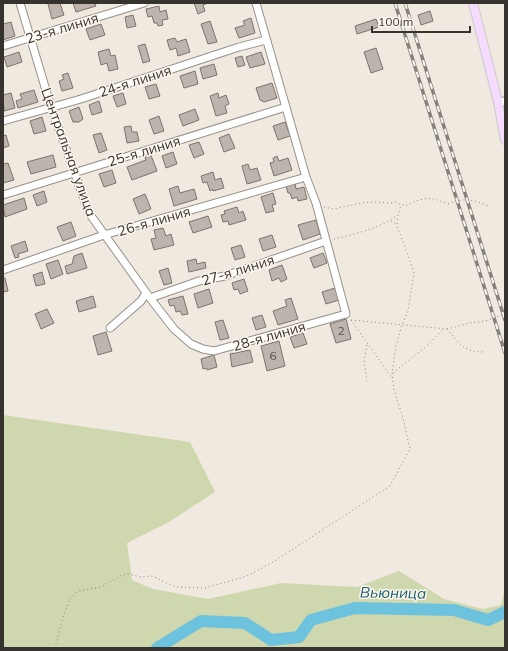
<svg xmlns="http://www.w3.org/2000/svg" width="508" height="651" viewBox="0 0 508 651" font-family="Mulish,sans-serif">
<rect width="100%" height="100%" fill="#f0e9e0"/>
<!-- green -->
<polygon fill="#ced7ad" points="3,415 190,442 215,492 169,522 127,543 132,580 153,589 208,599 281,583 357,587 399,571 444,599 483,609 501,605 505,588 505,648 3,648"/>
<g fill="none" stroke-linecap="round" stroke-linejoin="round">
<!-- river -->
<polyline stroke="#6dc3de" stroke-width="12" points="157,648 201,621 245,623 271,640 299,637 311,620 355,608 454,610 488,620 505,612"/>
</g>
<!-- building -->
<g fill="#beb4ae" stroke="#7c736e">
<polygon points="51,3 60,3 64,15 52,19 48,4"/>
<polygon points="73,3 95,3 96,6 76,12"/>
<polygon points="194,3 208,3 203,5 205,11 198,14"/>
<polygon points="159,6 160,12 166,10 168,19 162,20 163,25 158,26 157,23 154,23 152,16 148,17 146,9"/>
<polygon points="430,11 433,21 421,25 418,15"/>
<polygon points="133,15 136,26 127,28 125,17"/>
<polygon points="251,18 255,33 239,38 235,28 245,25 243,21"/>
<polygon points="376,19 379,27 357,34 355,26"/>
<polygon points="210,21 217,42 208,44 201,24"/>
<polygon points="11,22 15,36 3,40 3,24"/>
<polygon points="101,24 105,35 90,40 86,29"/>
<polygon points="175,38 177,42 186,39 190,52 178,56 176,48 170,50 167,40"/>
<polygon points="145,44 150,61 143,63 138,46"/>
<polygon points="376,48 383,69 371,73 364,52"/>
<polygon points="109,49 111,56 115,55 118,69 109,71 107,63 101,65 98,52"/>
<polygon points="19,52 22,62 7,67 4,57"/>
<polygon points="261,52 265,64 250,68 246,57"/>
<polygon points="242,56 245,65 238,67 235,58"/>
<polygon points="214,64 217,75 203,79 200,68"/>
<polygon points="195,71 198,84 184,88 180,76"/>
<polygon points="68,73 73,88 62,91 59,81 64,79 62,75"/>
<polygon points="272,83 277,98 264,102 260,100 256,88"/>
<polygon points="156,84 160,96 149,99 145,87"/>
<polygon points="34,90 38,102 18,108 16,101 22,99 20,94"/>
<polygon points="11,93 15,108 4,111 3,95"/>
<polygon points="123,93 126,104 117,107 113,96"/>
<polygon points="218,93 219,98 226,95 229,104 225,106 227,113 216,116 210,96"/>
<polygon points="99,101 102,112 92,115 89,105"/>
<polygon points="79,107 83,119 79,122 73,122 69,111"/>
<polygon points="195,109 199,120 183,126 179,115"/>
<polygon points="159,116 164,131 154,134 149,120"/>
<polygon points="42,117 46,131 34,134 30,121"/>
<polygon points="285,122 290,136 278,140 273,126"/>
<polygon points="131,126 132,132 137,132 139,141 127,143 124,127"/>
<polygon points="101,133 107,150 99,153 93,135"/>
<polygon points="229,134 235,148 224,152 219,138"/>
<polygon points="6,135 9,146 3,148 3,136"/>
<polygon points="199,142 204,154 194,158 189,145"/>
<polygon points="173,152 177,164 166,168 162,156"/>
<polygon points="150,153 157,171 132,180 127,167 146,160 144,155"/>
<polygon points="53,155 56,167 31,174 27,162"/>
<polygon points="277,156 279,161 288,158 292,170 274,176 270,163 274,162 273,158"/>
<polygon points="8,163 14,180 3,183 3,164"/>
<polygon points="248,164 250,170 257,168 261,180 247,184 242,166"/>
<polygon points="112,170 116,183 104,187 99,174"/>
<polygon points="213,172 215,180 221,178 224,188 213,191 213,189 210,191 207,182 203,183 201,176"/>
<polygon points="295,183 296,189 304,187 307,199 298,201 297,197 292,199 290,193 288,193 286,186"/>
<polygon points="178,186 180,193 194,189 197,199 174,206 169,189"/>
<polygon points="44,191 47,202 37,206 33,195"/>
<polygon points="273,193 276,204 272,205 274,211 266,213 261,197"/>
<polygon points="145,194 151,209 139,214 133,199"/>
<polygon points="24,198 27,209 5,217 3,205"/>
<polygon points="237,207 239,213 243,211 246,220 229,225 228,221 223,222 221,215 225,214 224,211"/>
<polygon points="208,216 212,227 193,233 189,222"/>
<polygon points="316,220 320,234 303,240 298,225"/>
<polygon points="71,222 76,236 63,241 57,227"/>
<polygon points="163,228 166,236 171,234 174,245 154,250 151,239 156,238 154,230"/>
<polygon points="272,235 276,247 263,251 259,239"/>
<polygon points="25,241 28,251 18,254 19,257 15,258 11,246"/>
<polygon points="241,245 245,257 235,260 231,248"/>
<polygon points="82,253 87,268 67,274 65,266 72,264 74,256"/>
<polygon points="323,253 327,263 314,268 310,258"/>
<polygon points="196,259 197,264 205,262 206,268 189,272 187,261"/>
<polygon points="58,260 63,274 51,279 46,264"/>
<polygon points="282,265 287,279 281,282 279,278 272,281 269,270"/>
<polygon points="168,268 172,283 164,285 159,271"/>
<polygon points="42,272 45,284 36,286 33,275"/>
<polygon points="3,278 5,278 8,291 3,292"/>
<polygon points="244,279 248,291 240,294 238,289 234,290 232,283"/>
<polygon points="335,288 339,300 326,304 322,292"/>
<polygon points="209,289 213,303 198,308 194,294"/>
<polygon points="93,296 96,307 79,312 76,301"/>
<polygon points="183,296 188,314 182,315 180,311 176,312 174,305 170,306 168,300"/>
<polygon points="291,298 298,319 278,325 273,311 287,306 285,300"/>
<polygon points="47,309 54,323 41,329 35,314"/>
<polygon points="262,315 266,327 256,330 252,318"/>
<polygon points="346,319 351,339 336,343 330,324"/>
<polygon points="223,320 229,338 220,340 215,322"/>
<polygon points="106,332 112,351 98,355 93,336"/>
<polygon points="303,333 307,344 294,348 290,337"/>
<polygon points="279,341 285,366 267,371 261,346"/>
<polygon points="250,350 253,362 232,367 230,354"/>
<polygon points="214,355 217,367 207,370 206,368 203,369 201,359"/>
</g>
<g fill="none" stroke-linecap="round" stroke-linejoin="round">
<defs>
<g id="minor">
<polyline points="20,3 51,107 89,213 150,298 174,329 191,344 203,349 214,351 346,314 316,203 306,177 256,3"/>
<polyline points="3,46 144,3"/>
<polyline points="498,102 505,101"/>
<polyline points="3,121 81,99 239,47 266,40"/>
<polyline points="3,195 286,107"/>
<polyline points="3,270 104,235 306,177"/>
<polyline points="150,298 199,281 225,276 326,241"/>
<polyline points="110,328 141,301 146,293"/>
</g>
<polyline id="major" points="473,3 498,102 505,140"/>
</defs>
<!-- minor casing -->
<use href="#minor" stroke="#979189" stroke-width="9"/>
<!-- major casing -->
<use href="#major" stroke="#cbcac9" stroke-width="10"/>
<!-- path -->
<g stroke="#8b8680" stroke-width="1" stroke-dasharray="1 3" stroke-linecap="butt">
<path d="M324,207L333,209L361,203L375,202L392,203L395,202L405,206C424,197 429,196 448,204C464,197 473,200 489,206"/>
<polyline points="391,221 397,225"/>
<path d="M334,239C352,235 384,227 397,215"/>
<path d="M351,320L447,329C459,343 463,352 484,352"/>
<polyline points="351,320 392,378"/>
<polyline points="447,329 470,323 485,321 505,314"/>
<polyline points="367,345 364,361 367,381"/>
<polyline points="393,373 429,344 443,329"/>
<polyline points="55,648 63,617 70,599 78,591 101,587 122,575 129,574 141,577 152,576 171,585 178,587 205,588 247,576 273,562 390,486 410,449 403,418 394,390 392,374 396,346 402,325 408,311 414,272 397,226 398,215 401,205"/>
</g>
<!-- minor -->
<use href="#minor" stroke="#fff" stroke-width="7"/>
<!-- major -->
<use href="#major" stroke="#f5dbfe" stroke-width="8"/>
<defs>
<g id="rail">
<polyline points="395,3 505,353"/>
<polyline points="405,3 505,320"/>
</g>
</defs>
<!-- rail casing -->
<use href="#rail" stroke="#85817b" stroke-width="3.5"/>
<!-- rail -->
<use href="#rail" stroke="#fef7ee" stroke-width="2" stroke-dasharray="6" stroke-linecap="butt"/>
</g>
<g text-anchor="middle" stroke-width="3" stroke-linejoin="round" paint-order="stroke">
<!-- number labels -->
<g font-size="12" fill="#58534f">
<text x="341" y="335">2</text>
<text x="273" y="360">6</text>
</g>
<!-- street labels -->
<g font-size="14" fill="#36332f" stroke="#fef7ee">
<text transform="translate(62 28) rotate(-17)" y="5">23-я линия</text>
<text transform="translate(135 81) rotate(-18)" y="5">24-я линия</text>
<text transform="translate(144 151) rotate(-17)" y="5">25-я линия</text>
<text transform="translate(69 152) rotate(70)" y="5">Центральная улица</text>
<text transform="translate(154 221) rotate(-16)" y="5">26-я линия</text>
<text transform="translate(238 270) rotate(-17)" y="5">27-я линия</text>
<text transform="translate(269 336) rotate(-16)" y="5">28-я линия</text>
</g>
<!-- water labels -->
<g font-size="15" font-style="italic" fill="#185e72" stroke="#fef7ee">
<text transform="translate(393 593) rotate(1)" y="5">Вьюница</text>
</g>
</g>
<!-- border -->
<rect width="508" height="651" fill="none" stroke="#36332f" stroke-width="8"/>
<!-- scale -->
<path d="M372 26v6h98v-6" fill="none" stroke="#36332f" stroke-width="2"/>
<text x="378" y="26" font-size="12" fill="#36332f" stroke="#fef7ee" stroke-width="3" paint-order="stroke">100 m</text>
</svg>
